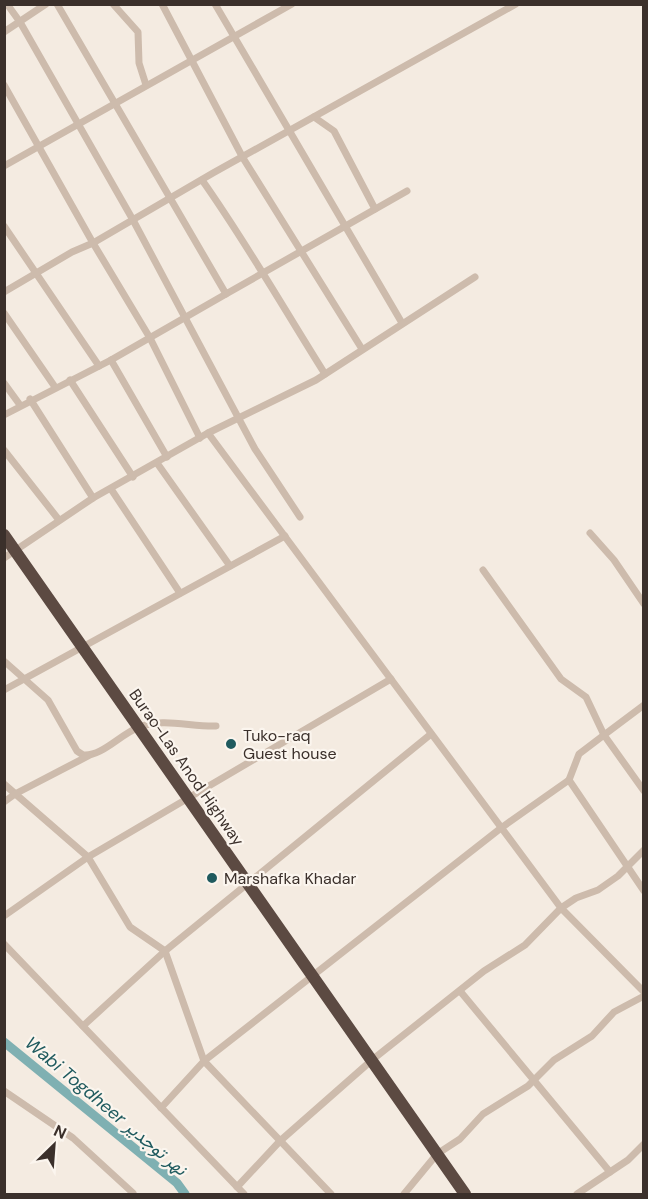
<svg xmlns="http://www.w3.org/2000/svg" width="648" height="1199" viewBox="0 0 648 1199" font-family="'DM Sans',Vazirmatn,sans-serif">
<rect width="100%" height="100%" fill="#f4ebe1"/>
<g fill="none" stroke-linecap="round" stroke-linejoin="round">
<!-- river -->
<polyline stroke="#7fb0b2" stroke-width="9" points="4,1042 177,1183 185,1194"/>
<!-- street -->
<g stroke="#cdbbac" stroke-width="7">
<polyline points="7,4 20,22 133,220 255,449 300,517"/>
<polyline points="57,4 226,294 407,191"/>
<polyline points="113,4 138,32 139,63 146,85"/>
<polyline points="162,4 243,158 362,349"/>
<polyline points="215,4 402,323"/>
<polyline points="4,32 46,4"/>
<polyline points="4,85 93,243 150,338 200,438"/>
<polyline points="314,117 334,131 375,209"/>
<polyline points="4,166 292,4"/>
<path d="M202,180C246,242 284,309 325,374"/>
<polyline points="4,226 99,366"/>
<polyline points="4,292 72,252 93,243 213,173 516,4"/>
<polyline points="4,313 55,387"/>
<polyline points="111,360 167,457"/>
<polyline points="70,380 133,477"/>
<polyline points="4,383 20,405"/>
<polyline points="30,399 93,498"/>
<polyline points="4,415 111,360 226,294"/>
<polyline points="208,433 561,908 644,992"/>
<polyline points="4,450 59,520"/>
<polyline points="157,463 230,566"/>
<polyline points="111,489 180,593"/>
<polyline points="590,533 614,560 644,604"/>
<polyline points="4,558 93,498 208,433 316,380 475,277"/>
<polyline points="483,570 561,679 586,697 604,735 644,705"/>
<path d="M4,661L48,700L77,751L83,755C101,757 120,735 137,728C162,717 190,727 216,726"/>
<polyline points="4,690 285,536"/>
<polyline points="569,780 644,891"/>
<polyline points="4,784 88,857 130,927 165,951 204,1061 331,1194"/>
<polyline points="4,802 15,794 90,755"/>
<polyline points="4,916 88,857 391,679"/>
<polyline points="4,944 244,1194"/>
<polyline points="460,991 610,1172"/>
<polyline points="83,1026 165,951 431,734"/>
<polyline points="4,1091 73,1138 133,1193"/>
<polyline points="161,1108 204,1061 501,828 569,780 579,754 604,735 644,791"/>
<polyline points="237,1187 280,1141 372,1060 484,971 525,945 561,908 576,898 598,890 618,876 644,850"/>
<polyline points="404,1194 437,1154 460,1139 483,1114 528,1086 554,1060 592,1036 614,1012 644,996"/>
<polyline points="577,1194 628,1160 644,1144"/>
</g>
<!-- highway -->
<polyline stroke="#5c4a42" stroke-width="12" points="4,535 465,1194"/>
</g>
<!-- markers -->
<g fill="#1f5a5e" stroke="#fbf5ee" stroke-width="2">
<circle cx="231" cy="744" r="6"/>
<circle cx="212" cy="878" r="6"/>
</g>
<g text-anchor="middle" stroke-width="4.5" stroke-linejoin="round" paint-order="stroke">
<!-- poi labels -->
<g font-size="16" fill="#3b302b" stroke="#fbf5ee" text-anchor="start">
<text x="243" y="741">Tuko-raq<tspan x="243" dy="18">Guest house</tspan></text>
<text x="224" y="884">Marshafka Khadar</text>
</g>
<!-- street labels -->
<g font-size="16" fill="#3b302b" stroke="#fbf5ee">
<text transform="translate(187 767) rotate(55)" y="6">Burao-Las Anod Highway</text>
</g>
<!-- water labels -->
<g font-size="18" font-style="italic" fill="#1f5a5e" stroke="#fbf5ee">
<text transform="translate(106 1106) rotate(40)" y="6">Wabi Togdheer نهر توجدير</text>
</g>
</g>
<!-- border -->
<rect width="648" height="1199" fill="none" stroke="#3b302b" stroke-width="12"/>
<!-- north arrow -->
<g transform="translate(54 1145) rotate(25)" stroke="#fbf5ee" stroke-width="4.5" paint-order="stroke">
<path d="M0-4.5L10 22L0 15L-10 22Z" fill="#3b302b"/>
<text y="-9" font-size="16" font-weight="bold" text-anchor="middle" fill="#3b302b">N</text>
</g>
</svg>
